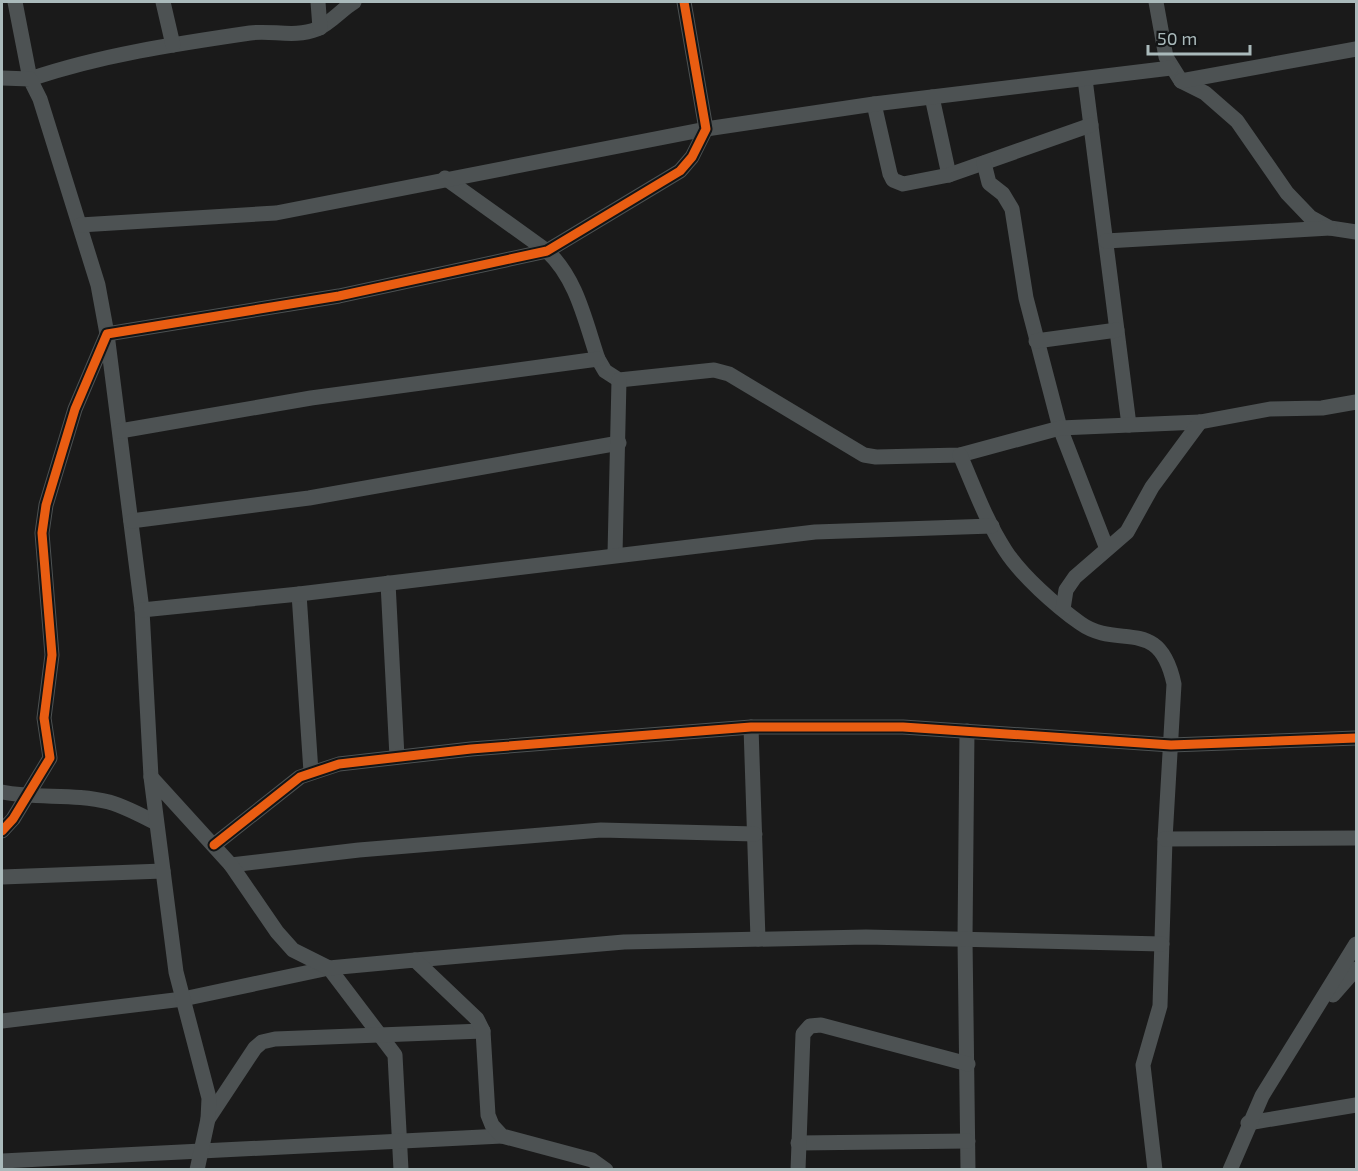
<svg xmlns="http://www.w3.org/2000/svg" width="1358" height="1171" viewBox="0 0 1358 1171" font-family="'Exo 2',sans-serif">
<rect width="100%" height="100%" fill="#1a1a1a"/>
<g fill="none" stroke-linecap="round" stroke-linejoin="round">
<!-- minor -->
<g stroke="#4d5253" stroke-width="15">
<path d="M15,2L30,79C101,55 175,44 250,33C272,30 295,38 317,29C331,23 342,9 354,2"/>
<polyline points="163,2 173,45"/>
<polyline points="318,2 320,28"/>
<polyline points="1156,2 1166,57 1181,81 1205,93 1237,121 1287,193 1310,217 1330,228 1356,232"/>
<polyline points="2,78 30,79 40,99 98,285 107,334 142,610 151,777"/>
<polyline points="1085,79 1129,425"/>
<polyline points="1181,81 1356,49"/>
<polyline points="932,97 949,175"/>
<polyline points="874,104 890,174 893,180 903,184 949,175 1091,125"/>
<polyline points="984,163 989,183 1003,194 1012,209 1026,298 1060,428 1107,549"/>
<path d="M445,178L547,251C577,279 585,321 598,359L605,371L619,380L714,370L729,374L864,455L876,457L960,455L1060,428L1200,422L1270,409L1322,408L1356,402"/>
<polyline points="80,225 276,213 706,129 874,104 1171,68"/>
<polyline points="1106,241 1330,228"/>
<polyline points="1036,341 1117,330"/>
<polyline points="120,431 311,398 598,359"/>
<path d="M960,455C974,487 986,521 1005,550C1021,575 1056,606 1080,623C1119,651 1159,614 1174,684L1165,839L1160,1006L1143,1065L1155,1170"/>
<polyline points="131,521 309,498 619,443"/>
<polyline points="615,554 619,380"/>
<polyline points="388,583 397,757"/>
<polyline points="299,594 311,772"/>
<polyline points="1063,609 1066,590 1075,577 1127,532 1152,487 1200,422"/>
<polyline points="142,610 299,594 815,532 992,526"/>
<polyline points="751,727 758,939"/>
<polyline points="967,731 965,939 968,1170"/>
<path d="M2,792C37,799 74,793 109,802C126,807 141,815 156,823"/>
<polyline points="2,831 13,819 50,758 44,718 52,655 42,533 46,505 75,409 107,334 339,296 547,251 680,171 692,157 706,129 684,2"/>
<polyline points="1165,839 1356,838"/>
<polyline points="214,845 300,777 339,764 471,749 751,727 903,727 1171,745 1356,738"/>
<polyline points="231,865 359,850 601,830 755,834"/>
<polyline points="2,877 163,871"/>
<polyline points="415,960 624,942 866,937 1162,944"/>
<polyline points="1333,995 1356,969"/>
<polyline points="2,1021 183,999 329,968 395,1055 401,1170"/>
<polyline points="208,1119 255,1048 262,1042 275,1039 483,1031"/>
<polyline points="1248,1123 1356,1105"/>
<polyline points="798,1143 968,1141"/>
<polyline points="2,1161 502,1136"/>
<polyline points="197,1170 208,1119 209,1098 176,972 151,777 231,865 277,932 293,950 329,968 415,960 477,1019 483,1031 488,1115 492,1125 502,1136 592,1160 606,1170"/>
<polyline points="798,1170 803,1034 810,1026 821,1025 968,1064"/>
<polyline points="1230,1170 1262,1096 1356,944"/>
</g>
<defs>
<g id="cycleway">
<polyline points="2,831 13,819 50,758 44,718 52,655 42,533 46,505 75,409 107,334 339,296 547,251 680,171 692,157 706,129 684,2"/>
<polyline points="214,845 300,777 339,764 471,749 751,727 903,727 1171,745 1356,738"/>
</g>
</defs>
<!-- cycleway casing -->
<use href="#cycleway" stroke="#131516" stroke-width="13"/>
<!-- cycleway -->
<use href="#cycleway" stroke="#e95d12" stroke-width="9"/>
</g>
<!-- border -->
<rect width="1358" height="1171" fill="none" stroke="#aababb" stroke-width="6"/>
<!-- scale -->
<path d="M1148 45v9h102v-9" fill="none" stroke="#aababb" stroke-width="3"/>
<text x="1157" y="45" font-size="18" fill="#aababb" stroke="#131516" stroke-width="4.5" paint-order="stroke">50 m</text>
</svg>
